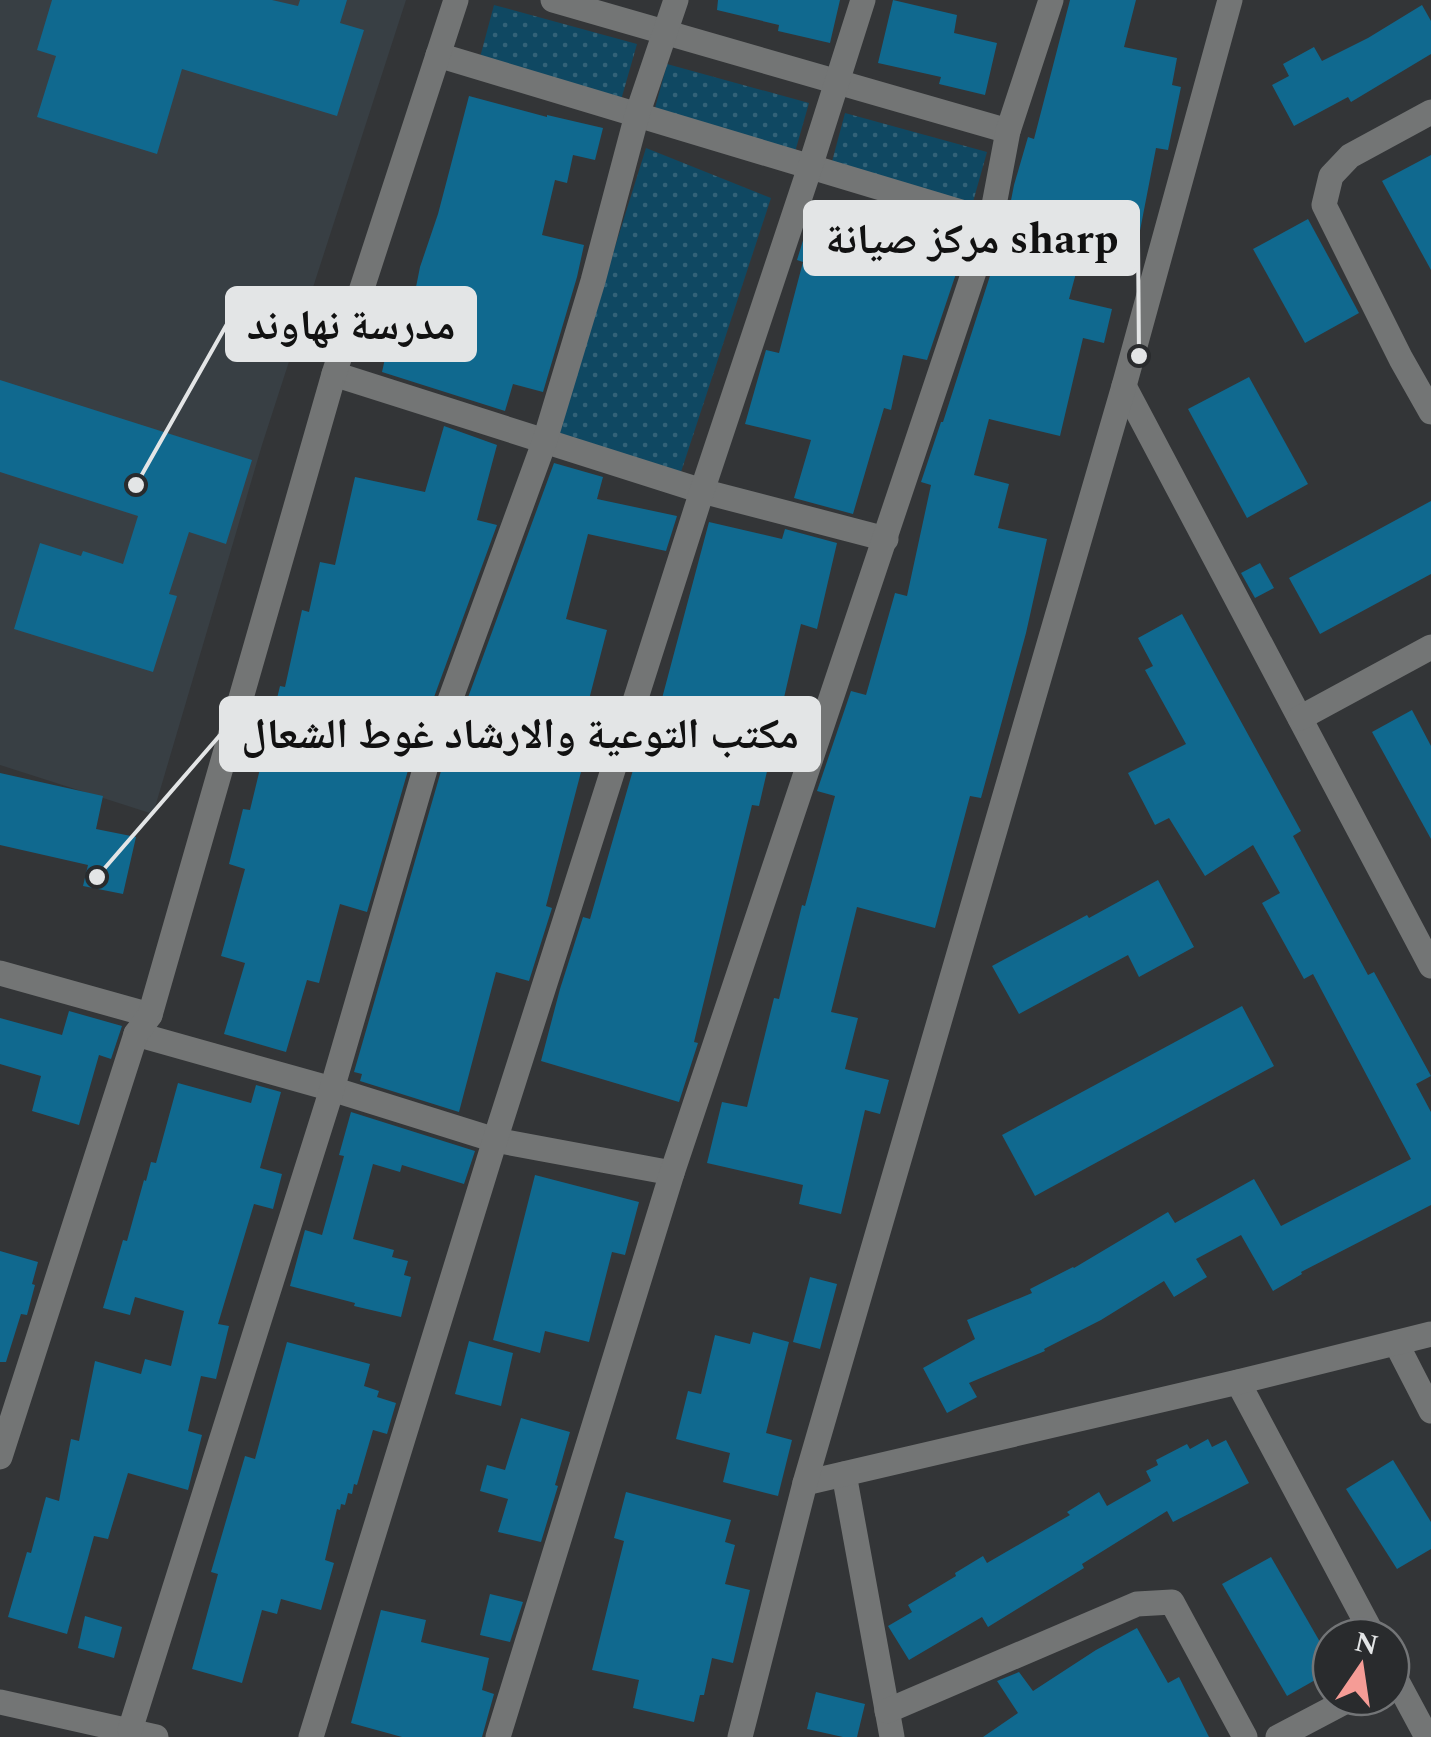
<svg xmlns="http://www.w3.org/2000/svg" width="1431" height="1737" viewBox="0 0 1431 1737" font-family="Spectral,'Noto Naskh Arabic',serif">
<defs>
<pattern id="park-dots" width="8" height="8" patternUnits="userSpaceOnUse" patternTransform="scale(2.5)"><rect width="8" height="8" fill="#0f4862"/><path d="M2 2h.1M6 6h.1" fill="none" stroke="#326278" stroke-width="1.8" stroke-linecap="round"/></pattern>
</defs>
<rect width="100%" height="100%" fill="#333537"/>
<!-- built -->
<polygon fill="#383f44" points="0,0 406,0 262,445 153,814 0,765"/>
<!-- park -->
<g fill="url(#park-dots)">
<polygon points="494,5 637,44 621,100 479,61"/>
<polygon points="667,64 809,103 793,159 652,119"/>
<polygon points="845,113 987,152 971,209 830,169"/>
<polygon points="646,148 771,198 681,472 556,435"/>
</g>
<!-- building -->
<g fill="#10698f">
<polygon points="52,0 272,0 298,6 300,0 347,0 340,23 364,30 337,116 182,69 157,154 37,117 56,56 37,50"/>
<polygon points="718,0 840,0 830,43 778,31 779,25 717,10"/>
<polygon points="893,0 957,15 954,33 997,43 985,95 939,84 941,77 878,63"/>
<polygon points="1070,0 1136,0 1124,47 1177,58 1172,85 1181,87 1168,150 1156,148 1137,246 1086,236 1069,299 1112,309 1104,343 1083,338 1060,436 989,419 974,475 1009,484 998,528 1047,539 1026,633 981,798 970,796 935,928 857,907 831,1012 858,1018 845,1069 889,1080 880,1114 865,1110 841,1214 799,1204 803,1185 707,1163 722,1102 747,1107 774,998 779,999 802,905 805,906 835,796 817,791 851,691 866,695 895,593 907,596 931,485 921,482 941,422 943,422 1006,226 1014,185 1028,137 1034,139"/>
<polygon points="1422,5 1431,21 1431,54 1351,102 1348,97 1294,126 1272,85 1289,76 1283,64 1314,47 1322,61 1368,38"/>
<polygon points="469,96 547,117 547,115 603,128 595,160 573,155 567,183 555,180 542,235 584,245 577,277 543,392 513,384 505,411 382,372 388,345 411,351 424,289 416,287 420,267 438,214"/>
<polygon points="1431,155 1431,270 1382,181"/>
<polygon points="812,211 896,234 900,215 970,232 927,360 903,355 891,410 884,408 853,514 794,498 811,440 745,424 766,350 779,353 803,262 797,260"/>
<polygon points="1308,219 1359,313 1305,343 1253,249"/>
<polygon points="1249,377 1308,484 1247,518 1188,409"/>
<polygon points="0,380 252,460 226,544 189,532 169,594 177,596 153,672 14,629 40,543 81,556 83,551 123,564 138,516 0,472"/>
<polygon points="444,426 497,445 477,520 497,525 411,760 367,912 340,904 319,983 307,980 286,1052 224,1034 245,963 221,956 245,869 229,864 243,809 250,810 280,686 285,687 302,610 309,612 320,562 335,565 355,477 425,492"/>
<polygon points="554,463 603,477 597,499 677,516 666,551 588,534 566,619 607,630 577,746 587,749 546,906 552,908 529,981 496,972 459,1112 360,1081 362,1074 354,1072 441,771"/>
<polygon points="1431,501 1431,574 1320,634 1289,578"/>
<polygon points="709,522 782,539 785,529 837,543 817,629 801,624 759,806 752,805 694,1042 698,1043 679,1102 541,1061 560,989 583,917 590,919 635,763 644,766"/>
<polygon points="1260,563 1274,588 1255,598 1241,573"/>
<polygon points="1182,614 1301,831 1293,836 1368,975 1374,972 1431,1076 1416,1084 1431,1112 1431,1205 1301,1272 1302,1274 1273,1291 1241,1235 1196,1259 1207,1277 1174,1297 1164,1281 1101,1320 1044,1349 1045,1351 969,1383 977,1397 947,1413 923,1368 975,1339 967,1320 1032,1293 1030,1289 1073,1267 1074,1268 1168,1212 1175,1223 1254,1179 1281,1226 1411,1159 1313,974 1304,979 1262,903 1280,893 1253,845 1205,876 1169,818 1155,825 1128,773 1186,744 1145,670 1153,666 1138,638"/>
<polygon points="1412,710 1431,746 1431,839 1372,732"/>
<polygon points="0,773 103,796 96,829 136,837 123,894 83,886 88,865 0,845"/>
<polygon points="1158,880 1194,947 1139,977 1128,955 1019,1014 992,966 1087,915 1089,918"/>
<polygon points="1242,1006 1274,1066 1035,1196 1002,1135"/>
<polygon points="69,1011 122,1026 111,1059 99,1055 79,1125 32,1111 41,1076 0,1064 0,1018 62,1035"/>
<polygon points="178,1083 251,1103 256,1085 281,1092 260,1168 282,1174 273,1209 254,1204 218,1324 229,1326 216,1379 201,1376 188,1431 202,1435 188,1490 128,1473 108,1539 94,1536 67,1634 8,1617 27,1552 31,1553 46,1497 59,1501 71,1439 79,1441 95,1361 141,1374 145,1359 171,1366 184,1311 135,1297 130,1315 103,1308 123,1240 127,1241 144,1180 146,1181 151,1162 156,1163"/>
<polygon points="351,1112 475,1151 464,1184 402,1165 400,1172 373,1164 353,1239 394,1250 392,1257 408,1261 404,1275 411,1277 401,1317 354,1306 355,1303 290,1286 305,1230 322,1235 344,1156 339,1155"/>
<polygon points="535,1175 639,1202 625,1255 612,1252 589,1342 545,1331 540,1353 493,1340"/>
<polygon points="0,1251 38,1262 32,1284 35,1285 27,1315 21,1314 6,1362 0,1362"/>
<polygon points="810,1277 837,1284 820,1349 793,1342"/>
<polygon points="753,1332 789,1342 766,1433 792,1440 778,1496 723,1482 730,1453 676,1439 688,1391 701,1394 715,1335 750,1344"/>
<polygon points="469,1341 513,1353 501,1406 455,1394"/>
<polygon points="287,1342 370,1364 364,1386 379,1391 377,1397 396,1403 387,1434 373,1430 357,1485 354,1484 352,1494 348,1493 345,1505 341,1504 340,1510 337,1509 325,1560 334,1563 321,1610 281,1599 277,1614 262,1610 242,1683 192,1669 218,1574 211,1572 245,1456 255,1459"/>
<polygon points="521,1418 570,1432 555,1485 558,1486 541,1542 498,1532 508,1499 480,1491 487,1465 505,1470"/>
<polygon points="1208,1439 1212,1447 1226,1440 1249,1483 1173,1522 1167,1511 1082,1564 1084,1568 988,1627 982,1617 909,1660 888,1626 912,1612 908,1605 956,1576 955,1573 983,1556 987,1563 1070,1515 1067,1512 1099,1492 1107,1506 1151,1481 1146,1471 1158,1465 1156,1460 1187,1444 1190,1449"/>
<polygon points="1393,1460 1431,1522 1431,1549 1397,1569 1346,1489"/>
<polygon points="626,1492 731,1520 725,1542 735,1545 725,1584 750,1590 733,1663 712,1658 704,1695 700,1695 694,1722 633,1708 639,1680 592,1670 624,1541 614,1538"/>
<polygon points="1271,1557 1331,1661 1331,1671 1287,1696 1222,1584"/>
<polygon points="490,1594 523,1602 510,1642 480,1635"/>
<polygon points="381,1610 426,1620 421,1642 489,1658 482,1690 494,1694 482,1737 402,1737 351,1723"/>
<polygon points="85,1616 122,1627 114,1658 78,1648"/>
<polygon points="1137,1628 1168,1683 1179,1677 1209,1737 983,1737 1018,1713 997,1681 1019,1672 1033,1691 1096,1650"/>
<polygon points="816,1692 865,1704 857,1737 843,1737 807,1729"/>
</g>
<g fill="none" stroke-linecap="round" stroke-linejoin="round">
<!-- minor -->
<g stroke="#737575" stroke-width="25">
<polyline points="553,0 1008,131"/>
<polyline points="438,55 991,221"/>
<polyline points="1431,112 1350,156 1331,176 1324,205 1401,359 1431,412"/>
<polyline points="334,374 702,491 886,539"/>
<polyline points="1124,386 1431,966"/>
<polyline points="1300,718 1431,647"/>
<polyline points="0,973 150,1015"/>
<polyline points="136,1034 332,1089 495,1140 672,1173"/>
<polyline points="1396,1343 1431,1411"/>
<polyline points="1238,1382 1374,1637"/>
<polyline points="0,1457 136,1034 150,1015 334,374 456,0"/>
<polyline points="844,1474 892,1737"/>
<polyline points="805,1483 1238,1382 1431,1334"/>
<polyline points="1391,1670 1427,1737"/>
<polyline points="0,1702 156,1737"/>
<polyline points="887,1711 1137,1604 1172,1602 1245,1737"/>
<polyline points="130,1730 332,1089 426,766 545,440 593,281 637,115 676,0"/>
<polyline points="311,1737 495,1140 702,491 810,167 863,0"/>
<polyline points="498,1737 672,1173 991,221 1008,131 1051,0"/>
<polyline points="740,1737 805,1483 1124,386 1230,0"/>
<polyline points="1278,1737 1354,1697"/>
</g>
</g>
<!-- callouts -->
<path fill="none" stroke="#e3e5e6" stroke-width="4" d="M1139 356L1138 238M136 485L227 324M97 877L221 734"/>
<g fill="#e3e5e6" stroke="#292b2d" stroke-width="4">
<circle cx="1139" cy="356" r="10"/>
<circle cx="136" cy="485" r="10"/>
<circle cx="97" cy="877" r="10"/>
</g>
<g fill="#e3e5e6" stroke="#e3e5e6" stroke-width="4">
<rect x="805" y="202" width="333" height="72" rx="10"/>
<rect x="227" y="288" width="248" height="72" rx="10"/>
<rect x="221" y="698" width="598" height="72" rx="10"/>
</g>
<g font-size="42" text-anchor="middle" font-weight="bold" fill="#111">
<text x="972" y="253">مركز صيانة sharp</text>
<text x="351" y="339">مدرسة نهاوند</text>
<text x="520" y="748">مكتب التوعية والارشاد غوط الشعال</text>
</g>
<!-- north arrow -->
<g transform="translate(1361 1667) rotate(13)"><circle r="48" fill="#292b2d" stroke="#737577" stroke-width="2.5"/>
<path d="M0-8L18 38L0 25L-18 38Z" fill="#f59c96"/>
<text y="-15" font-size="28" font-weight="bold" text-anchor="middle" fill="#e3e5e6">N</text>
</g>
</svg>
